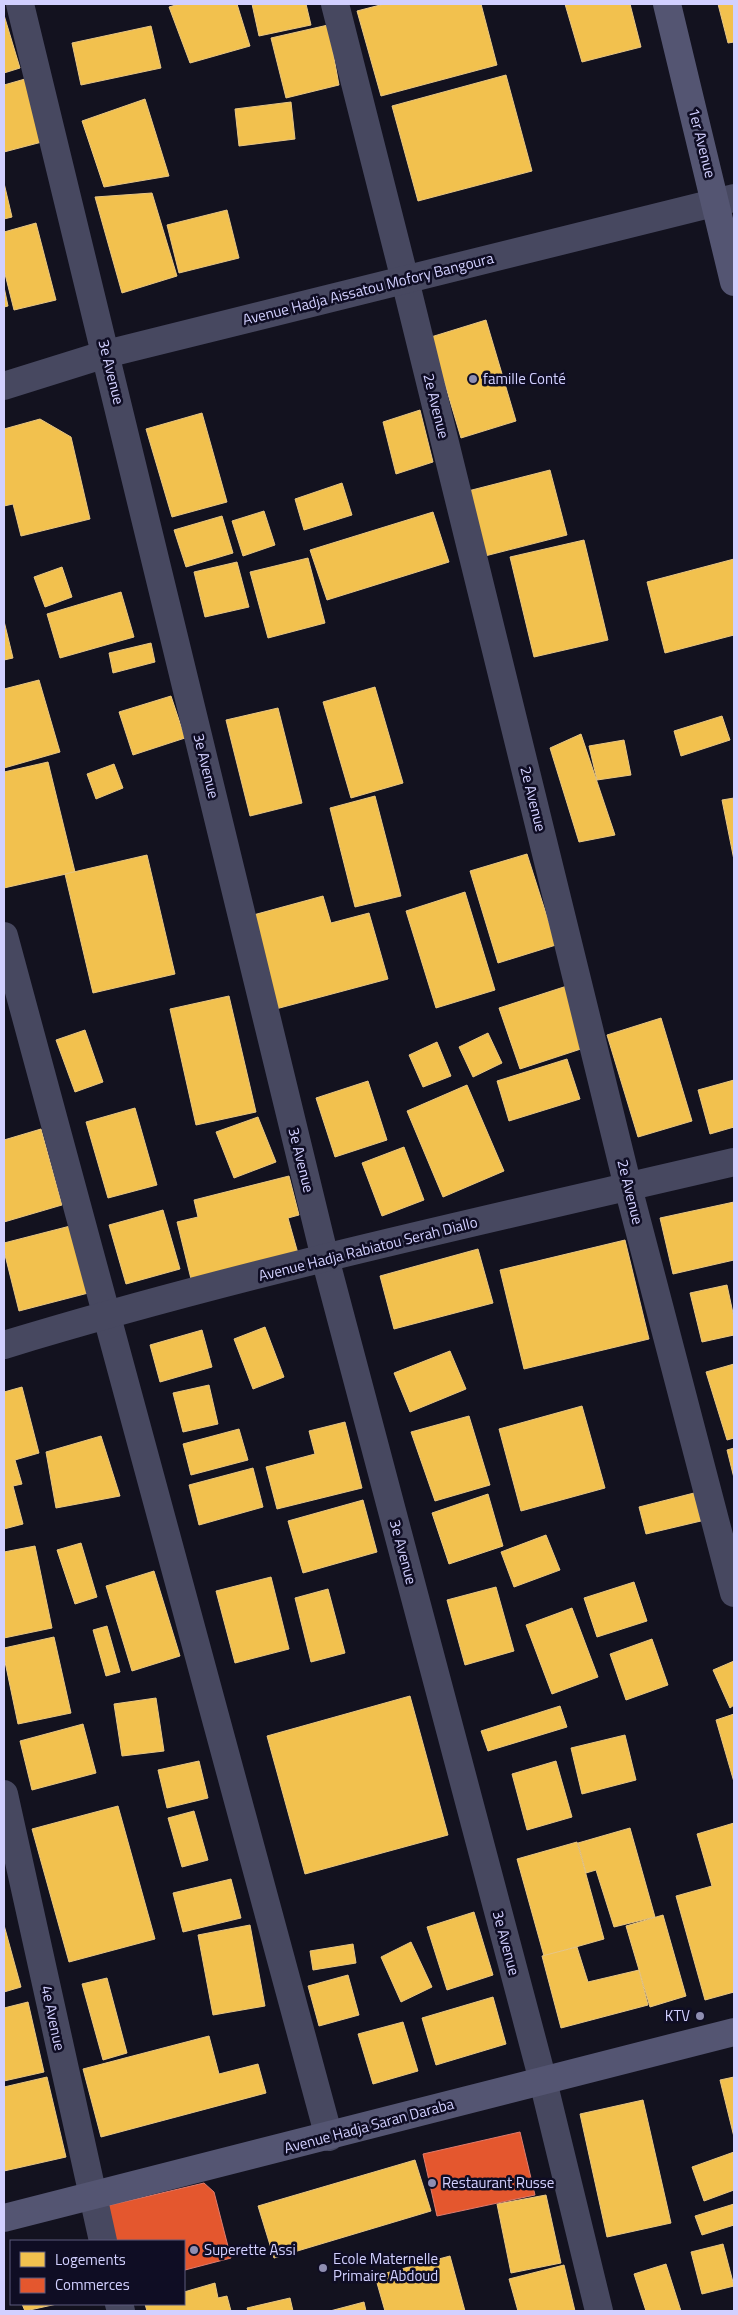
<svg xmlns="http://www.w3.org/2000/svg" width="738" height="2315" viewBox="0 0 738 2315" font-family="'Titillium Web',sans-serif">
<rect width="100%" height="100%" fill="#13121f"/>
<!-- homes -->
<g fill="#f2c14e" stroke="#e8c683">
<polygon points="179,4 237,4 250,46 190,63 169,7"/>
<polygon points="252,4 306,4 311,25 259,36"/>
<polygon points="384,4 481,4 497,65 381,96 357,11"/>
<polygon points="565,4 630,4 641,47 582,62"/>
<polygon points="718,4 734,4 734,42 728,43"/>
<polygon points="4,15 20,68 4,73"/>
<polygon points="328,25 339,85 286,98 271,38"/>
<polygon points="151,26 161,68 81,85 72,43"/>
<polygon points="506,75 532,171 418,201 392,106"/>
<polygon points="25,79 42,142 4,152 4,85"/>
<polygon points="145,99 169,176 104,187 82,121"/>
<polygon points="291,102 295,139 239,146 235,109"/>
<polygon points="4,183 12,217 4,219"/>
<polygon points="152,193 177,276 122,293 95,197"/>
<polygon points="227,210 239,258 179,273 167,225"/>
<polygon points="36,223 56,300 14,310 4,270 4,232"/>
<polygon points="4,287 8,306 4,307"/>
<polygon points="486,320 516,421 461,438 431,337"/>
<polygon points="420,410 433,462 396,474 383,422"/>
<polygon points="202,413 227,502 172,517 146,429"/>
<polygon points="40,419 71,437 90,519 21,536 13,504 4,506 4,429"/>
<polygon points="550,470 567,535 485,556 468,491"/>
<polygon points="342,483 352,515 304,530 295,499"/>
<polygon points="264,511 275,545 243,556 232,521"/>
<polygon points="433,512 449,562 327,600 310,550"/>
<polygon points="222,516 233,553 186,567 174,530"/>
<polygon points="584,540 608,640 534,657 510,557"/>
<polygon points="308,558 325,623 268,638 250,572"/>
<polygon points="734,559 734,635 665,653 647,582"/>
<polygon points="237,562 249,607 205,617 194,572"/>
<polygon points="62,567 72,597 45,607 34,577"/>
<polygon points="121,592 134,637 60,658 47,614"/>
<polygon points="4,621 13,658 4,660"/>
<polygon points="151,643 155,662 113,673 109,653"/>
<polygon points="39,680 60,752 4,768 4,689"/>
<polygon points="375,687 403,783 351,798 323,702"/>
<polygon points="171,696 185,738 133,755 119,712"/>
<polygon points="278,708 302,803 250,816 226,720"/>
<polygon points="722,716 730,740 681,756 674,731"/>
<polygon points="581,734 615,835 579,842 550,748"/>
<polygon points="624,740 631,775 597,780 589,746"/>
<polygon points="48,762 75,872 4,888 4,772"/>
<polygon points="114,764 123,788 96,799 87,774"/>
<polygon points="375,796 401,896 355,907 330,808"/>
<polygon points="734,798 734,860 722,800"/>
<polygon points="527,854 556,945 498,963 470,871"/>
<polygon points="147,855 175,974 93,993 65,874"/>
<polygon points="465,892 495,990 436,1008 406,911"/>
<polygon points="323,896 331,923 369,913 388,979 272,1010 246,917"/>
<polygon points="570,985 590,1046 520,1069 499,1008"/>
<polygon points="229,996 256,1112 196,1125 170,1009"/>
<polygon points="661,1018 692,1121 638,1137 607,1035"/>
<polygon points="85,1030 103,1082 75,1092 56,1040"/>
<polygon points="488,1033 502,1063 473,1077 459,1047"/>
<polygon points="437,1042 451,1076 423,1087 409,1055"/>
<polygon points="567,1059 580,1099 509,1121 497,1081"/>
<polygon points="734,1080 734,1127 710,1134 698,1090"/>
<polygon points="368,1081 387,1140 335,1157 316,1098"/>
<polygon points="467,1085 504,1171 443,1197 407,1111"/>
<polygon points="135,1108 157,1185 108,1198 86,1122"/>
<polygon points="258,1117 276,1162 234,1178 216,1132"/>
<polygon points="41,1129 62,1205 4,1222 4,1140"/>
<polygon points="404,1147 424,1200 382,1216 362,1163"/>
<polygon points="289,1176 299,1215 288,1218 299,1257 192,1283 177,1222 198,1217 194,1200"/>
<polygon points="734,1202 734,1260 673,1274 660,1218"/>
<polygon points="163,1210 180,1269 126,1284 109,1225"/>
<polygon points="78,1224 96,1291 19,1311 4,1251 4,1243"/>
<polygon points="625,1240 649,1339 524,1369 500,1270"/>
<polygon points="478,1249 493,1303 394,1329 380,1276"/>
<polygon points="727,1285 734,1318 734,1335 702,1342 690,1293"/>
<polygon points="265,1327 284,1377 253,1389 234,1339"/>
<polygon points="202,1330 212,1367 160,1382 150,1345"/>
<polygon points="450,1351 466,1389 410,1412 394,1373"/>
<polygon points="734,1364 734,1438 727,1440 706,1372"/>
<polygon points="209,1385 218,1424 183,1432 173,1393"/>
<polygon points="22,1387 39,1453 15,1460 22,1484 13,1486 23,1524 4,1529 4,1392"/>
<polygon points="582,1406 605,1488 521,1511 499,1429"/>
<polygon points="469,1416 490,1485 435,1501 411,1432"/>
<polygon points="345,1422 362,1488 277,1509 266,1467 315,1454 309,1431"/>
<polygon points="239,1429 248,1460 191,1475 183,1444"/>
<polygon points="101,1436 120,1496 56,1508 46,1452"/>
<polygon points="734,1448 734,1478 727,1450"/>
<polygon points="253,1468 263,1507 199,1525 189,1485"/>
<polygon points="694,1493 701,1521 646,1534 639,1507"/>
<polygon points="488,1494 503,1546 449,1564 432,1513"/>
<polygon points="363,1500 377,1552 303,1573 288,1521"/>
<polygon points="546,1535 560,1570 514,1587 501,1552"/>
<polygon points="81,1543 97,1597 75,1604 57,1550"/>
<polygon points="35,1546 52,1628 4,1638 4,1552"/>
<polygon points="154,1571 180,1656 132,1671 106,1586"/>
<polygon points="271,1577 289,1649 235,1663 216,1591"/>
<polygon points="634,1582 647,1621 597,1637 584,1598"/>
<polygon points="496,1587 514,1651 465,1665 447,1600"/>
<polygon points="328,1589 345,1653 311,1662 295,1598"/>
<polygon points="572,1608 598,1677 552,1694 526,1625"/>
<polygon points="107,1626 120,1672 106,1676 93,1630"/>
<polygon points="54,1637 71,1713 18,1724 4,1657 4,1648"/>
<polygon points="652,1639 668,1685 626,1700 610,1654"/>
<polygon points="734,1661 734,1705 730,1708 713,1670"/>
<polygon points="410,1696 448,1835 305,1874 267,1736"/>
<polygon points="156,1698 164,1751 122,1756 114,1704"/>
<polygon points="560,1706 567,1727 488,1751 481,1731"/>
<polygon points="734,1714 734,1782 716,1720"/>
<polygon points="83,1724 96,1773 32,1790 20,1741"/>
<polygon points="625,1735 636,1780 582,1794 571,1748"/>
<polygon points="199,1761 208,1798 167,1808 158,1770"/>
<polygon points="556,1761 572,1817 527,1830 512,1774"/>
<polygon points="118,1806 155,1939 69,1962 32,1829"/>
<polygon points="194,1811 208,1860 182,1867 168,1818"/>
<polygon points="734,1823 734,1992 705,2000 676,1896 712,1886 697,1834"/>
<polygon points="630,1828 655,1917 614,1927 596,1870 586,1873 578,1843"/>
<polygon points="577,1842 604,1939 544,1956 517,1859"/>
<polygon points="231,1879 241,1918 183,1932 173,1893"/>
<polygon points="474,1912 493,1975 447,1990 427,1927"/>
<polygon points="663,1915 686,1996 650,2007 626,1926"/>
<polygon points="4,1925 21,1987 4,1992"/>
<polygon points="250,1925 265,2006 213,2015 198,1935"/>
<polygon points="411,1942 432,1987 401,2002 381,1957"/>
<polygon points="353,1944 356,1963 313,1970 310,1951"/>
<polygon points="577,1947 588,1982 639,1970 648,2005 561,2028 542,1956"/>
<polygon points="348,1975 359,2015 319,2026 308,1986"/>
<polygon points="107,1978 127,2053 103,2060 82,1984"/>
<polygon points="493,1997 506,2044 436,2065 422,2018"/>
<polygon points="28,2002 44,2072 4,2081 4,2008"/>
<polygon points="403,2022 418,2071 373,2084 358,2034"/>
<polygon points="209,2036 219,2074 258,2064 266,2093 101,2137 83,2069"/>
<polygon points="47,2077 66,2157 4,2171 4,2087"/>
<polygon points="734,2077 734,2137 720,2080"/>
<polygon points="643,2100 671,2223 607,2237 580,2114"/>
<polygon points="734,2152 734,2190 704,2201 692,2167"/>
<polygon points="415,2160 431,2211 274,2258 258,2206"/>
<polygon points="546,2195 561,2263 511,2273 497,2204"/>
<polygon points="734,2204 734,2225 702,2235 695,2216"/>
<polygon points="723,2244 734,2286 702,2294 691,2252"/>
<polygon points="450,2256 465,2311 385,2311 375,2276"/>
<polygon points="666,2264 681,2311 646,2311 634,2274"/>
<polygon points="564,2265 575,2311 518,2311 509,2279"/>
<polygon points="215,2283 218,2298 227,2296 231,2311 147,2311 145,2304 184,2304 184,2292"/>
<polygon points="290,2298 293,2311 248,2311 247,2308"/>
<polygon points="364,2302 366,2311 330,2311"/>
<polygon points="22,2304 57,2304 25,2311"/>
</g>
<!-- shops -->
<g fill="#e4572e" stroke="#df7b6d">
<polygon points="520,2132 535,2195 437,2216 423,2154"/>
<polygon points="204,2183 214,2192 231,2258 185,2270 184,2241 111,2241 102,2207"/>
</g>
<g fill="none" stroke-linecap="round" stroke-linejoin="round">
<!-- street -->
<g stroke="#474860" stroke-width="28">
<polyline points="20,4 325,1258 543,2081 599,2311"/>
<polyline points="335,4 405,280 628,1187 734,1593"/>
<polyline points="4,386 106,354 734,198"/>
<polyline points="4,936 329,2137"/>
<path d="M4,1345C244,1272 490,1219 734,1162"/>
<polyline points="4,1794 103,2241"/>
<polyline points="119,2304 121,2311"/>
</g>
<!-- secondary -->
<g stroke="#545572" stroke-width="28">
<polyline points="667,4 734,282"/>
<polyline points="4,2218 734,2032"/>
</g>
</g>
<!-- markers -->
<g fill="#8f8eb1" stroke="#0f0d24" stroke-width="2">
<circle cx="473" cy="379" r="5"/>
<circle cx="700" cy="2016" r="5"/>
<circle cx="432" cy="2183" r="5"/>
<circle cx="194" cy="2250" r="5"/>
<circle cx="323" cy="2268" r="5"/>
</g>
<g text-anchor="middle" stroke-width="5" stroke-linejoin="round" paint-order="stroke">
<!-- street labels -->
<g font-size="15" fill="#d2d0ff" stroke="#0f0d24">
<text transform="translate(702 143) rotate(76)" y="5">1er Avenue</text>
<text transform="translate(368 289) rotate(-14)" y="5">Avenue Hadja Aissatou Mofory Bangoura</text>
<text transform="translate(111 372) rotate(76)" y="5">3e Avenue</text>
<text transform="translate(436 406) rotate(76)" y="5">2e Avenue</text>
<text transform="translate(206 766) rotate(76)" y="5">3e Avenue</text>
<text transform="translate(533 799) rotate(76)" y="5">2e Avenue</text>
<text transform="translate(301 1160) rotate(76)" y="5">3e Avenue</text>
<text transform="translate(630 1192) rotate(76)" y="5">2e Avenue</text>
<text transform="translate(368 1249) rotate(-14)" y="5">Avenue Hadja Rabiatou Serah Diallo</text>
<text transform="translate(403 1552) rotate(75)" y="5">3e Avenue</text>
<text transform="translate(506 1943) rotate(75)" y="5">3e Avenue</text>
<text transform="translate(53 2018) rotate(78)" y="5">4e Avenue</text>
<text transform="translate(369 2126) rotate(-15)" y="5">Avenue Hadja Saran Daraba</text>
</g>
<!-- poi labels -->
<g font-size="15" fill="#d2d0ff" stroke="#0f0d24" text-anchor="start">
<text x="483" y="384">famille Conté</text>
<text x="690" y="2021" text-anchor="end">KTV</text>
<text x="442" y="2188">Restaurant Russe</text>
<text x="204" y="2255">Superette Assi</text>
<text x="333" y="2264">Ecole Maternelle<tspan x="333" dy="17">Primaire Abdoud</tspan></text>
</g>
</g>
<!-- border -->
<rect width="738" height="2315" fill="none" stroke="#d2d0ff" stroke-width="10"/>
<!-- legend -->
<rect x="10" y="2240" width="175" height="65" fill="#0f0d24" stroke="#5d5b7c"/>
<rect x="20" y="2252" width="25" height="15" fill="#f2c14e" stroke="#5d5b7c"/>
<text x="55" y="2265" font-size="15" fill="#d2d0ff">Logements</text>
<rect x="20" y="2278" width="25" height="15" fill="#e4572e" stroke="#5d5b7c"/>
<text x="55" y="2290" font-size="15" fill="#d2d0ff">Commerces</text>
</svg>
